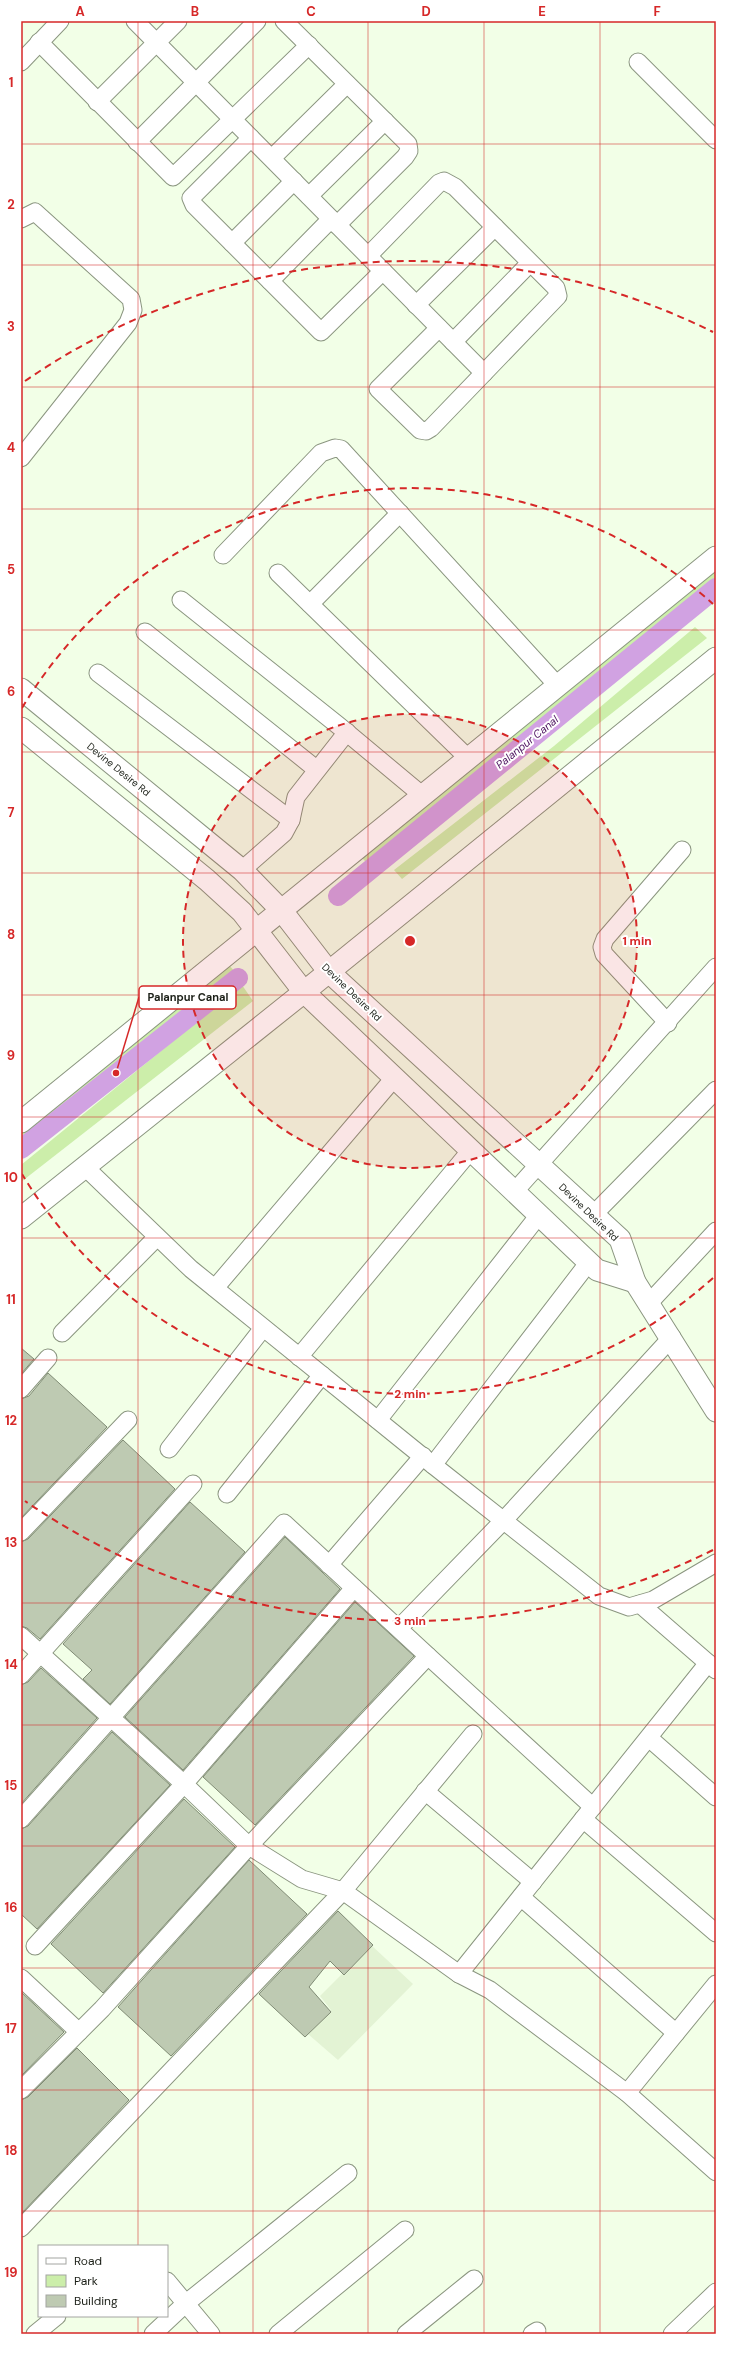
<svg xmlns="http://www.w3.org/2000/svg" width="737" height="2355" viewBox="0 0 737 2355" font-family="'DM Sans',sans-serif">
<rect width="100%" height="100%" fill="#f2ffe7"/>
<!-- built -->
<polygon fill="#e3f3d4" points="371,1945 413,1984 338,2060 308,2034 331,2010 320,1996"/>
<!-- green -->
<g fill="#cea">
<polygon points="716,566 716,578 473,778 366,862 360,856"/>
<polygon points="695,627 707,638 402,879 394,870 554,746"/>
<polygon points="229,965 235,972 21,1140 21,1130"/>
<polygon points="242,985 253,1001 21,1182 21,1165"/>
</g>
<g fill="none" stroke-linecap="round" stroke-linejoin="round">
<!-- canal -->
<g stroke="#d1a2e2" stroke-width="20">
<polyline points="338,896 716,588"/>
<polyline points="21,1149 238,978"/>
</g>
</g>
<!-- building -->
<g fill="#becab2" stroke="#808b75">
<polygon points="21,1348 34,1359 21,1374"/>
<polygon points="48,1373 107,1427 21,1518 21,1399 29,1396"/>
<polygon points="123,1440 175,1489 40,1639 27,1628 21,1626 21,1542 28,1539"/>
<polygon points="190,1502 245,1552 110,1704 83,1679 92,1670 63,1644"/>
<polygon points="285,1537 340,1589 183,1770 125,1717"/>
<polygon points="355,1602 414,1656 255,1825 203,1777"/>
<polygon points="41,1668 97,1718 21,1804 21,1685 28,1682"/>
<polygon points="112,1732 170,1785 37,1929 21,1914 21,1829 28,1826"/>
<polygon points="184,1799 235,1847 103,1993 51,1944"/>
<polygon points="249,1860 307,1914 171,2056 118,2007"/>
<polygon points="338,1911 373,1945 344,1975 330,1961 309,1987 331,2012 305,2037 259,1994"/>
<polygon points="21,1992 64,2032 21,2076"/>
<polygon points="77,2048 129,2100 21,2214 21,2100 28,2097"/>
</g>
<g fill="none" stroke-linecap="round" stroke-linejoin="round">
<defs>
<g id="minor">
<polyline points="135,21 484,373"/>
<polyline points="284,21 408,144 409,151 405,157 337,225"/>
<polyline points="39,42 173,177 309,45"/>
<polyline points="21,62 60,21"/>
<polyline points="638,62 716,140"/>
<polyline points="97,102 178,21"/>
<polyline points="251,138 191,198 194,205 321,332 383,271"/>
<polyline points="137,142 257,21"/>
<polyline points="272,158 347,84"/>
<polyline points="309,196 385,121"/>
<polyline points="21,219 35,212 131,299 133,310 128,323 21,458"/>
<polyline points="232,243 294,181"/>
<polyline points="368,256 439,183 444,181 455,187 556,288 558,296 431,428 426,431 420,430 378,389 439,328"/>
<polyline points="270,281 331,219"/>
<polyline points="416,305 495,227"/>
<polyline points="453,342 530,263"/>
<polyline points="223,555 321,453 335,448 341,449 558,686"/>
<polyline points="278,573 469,759"/>
<polyline points="181,600 339,726 423,796"/>
<polyline points="310,604 400,513"/>
<polyline points="145,632 316,769"/>
<polyline points="98,673 291,820"/>
<polyline points="242,870 284,833 291,820 296,797 347,732"/>
<polyline points="668,1023 604,954 602,947 605,939 682,850"/>
<polyline points="85,1167 191,1269 433,1465 599,1596 629,1607 653,1600 716,1563"/>
<polyline points="514,1192 716,967"/>
<polyline points="593,1215 716,1090"/>
<polyline points="215,1288 395,1077"/>
<polyline points="650,1302 716,1231"/>
<polyline points="62,1333 156,1238"/>
<polyline points="299,1357 471,1150"/>
<polyline points="21,1389 48,1358"/>
<polyline points="378,1420 539,1215"/>
<polyline points="169,1449 263,1328"/>
<polyline points="433,1465 589,1262"/>
<polyline points="227,1494 322,1375"/>
<polyline points="21,1532 128,1420"/>
<polyline points="329,1565 423,1456"/>
<polyline points="640,1604 716,1670"/>
<polyline points="399,1628 504,1520 672,1337"/>
<polyline points="21,1636 184,1784 249,1846 302,1879 343,1891 459,1974 490,1990 627,2093 716,2172"/>
<polyline points="428,1656 593,1807"/>
<polyline points="21,1675 193,1484"/>
<polyline points="649,1738 716,1797"/>
<polyline points="425,1791 533,1882"/>
<polyline points="21,1819 284,1523 428,1656 249,1846 102,2009 21,2090"/>
<polyline points="583,1819 716,1933"/>
<polyline points="521,1897 676,2033"/>
<polyline points="35,1946 184,1784 354,1588"/>
<polyline points="459,1974 708,1663"/>
<polyline points="21,1978 79,2032"/>
<polyline points="627,2093 716,1984"/>
<polyline points="21,2228 343,1891 473,1734"/>
<polyline points="167,2281 211,2334"/>
<polyline points="35,2334 57,2316"/>
<polyline points="153,2334 185,2304 348,2173"/>
<polyline points="278,2334 405,2230"/>
<polyline points="406,2334 474,2279"/>
<polyline points="532,2334 537,2331"/>
<polyline points="672,2334 716,2292"/>
</g>
<g id="tertiary">
<polyline points="21,689 242,870 282,911 329,972 620,1239 635,1282 716,1411"/>
<polyline points="21,728 207,880 242,912 304,992 597,1270 635,1282"/>
<polyline points="21,1122 716,557"/>
<polyline points="21,1218 304,992 716,658"/>
</g>
</defs>
<!-- minor casing -->
<use href="#minor" stroke="#8b9680" stroke-width="19"/>
<!-- tertiary casing -->
<use href="#tertiary" stroke="#8b9680" stroke-width="23"/>
<!-- minor -->
<use href="#minor" stroke="#fff" stroke-width="17"/>
<!-- tertiary -->
<use href="#tertiary" stroke="#fff" stroke-width="21"/>
</g>
<!-- grid -->
<path fill="none" stroke="#d62828" stroke-width="1" stroke-opacity="0.55" d="M138,21V2246M253,21V2334M368,21V2334M484,21V2334M600,21V2334M21,144H716M21,265H716M21,387H716M21,509H716M21,630H716M21,752H716M21,873H716M21,995H716M21,1117H716M21,1238H716M21,1360H716M21,1482H716M21,1603H716M21,1725H716M21,1846H716M21,1968H716M21,2090H716M21,2211H716M138,2316V2334"/>
<!-- distance rings -->
<circle cx="410" cy="941" r="227" fill="#d62828" fill-opacity=".12"/>
<g fill="none" stroke="#d62828" stroke-width="2" stroke-dasharray="7 5">
<circle cx="410" cy="941" r="227"/>
<path d="M713 1278A453 453 0 0 1 22 1174M22 708A453 453 0 0 1 713 604"/>
<path d="M713 1550A680 680 0 0 1 25 1501M25 381A680 680 0 0 1 713 332"/>
</g>
<g text-anchor="middle" stroke-width="4" stroke-linejoin="round" paint-order="stroke">
<!-- street labels -->
<g font-size="10" fill="#1b1f17" stroke="#fff">
<text transform="translate(119 769) rotate(39)" y="4">Devine Desire Rd</text>
<text transform="translate(352 992) rotate(44)" y="4">Devine Desire Rd</text>
<text transform="translate(589 1212) rotate(44)" y="4">Devine Desire Rd</text>
</g>
<!-- water labels -->
<g font-size="11" font-style="italic" fill="#4b115d" stroke="#fff">
<text transform="translate(527 742) rotate(-39)" y="4">Palanpur Canal</text>
</g>
</g>
<circle cx="410" cy="941" r="6" fill="#d62828" stroke="#fff" stroke-width="2"/>
<g font-size="12" text-anchor="middle" font-weight="bold" fill="#d62828" stroke="#fff" stroke-width="4" stroke-linejoin="round" paint-order="stroke">
<text x="637" y="945">1 min</text>
<text x="410" y="1398">2 min</text>
<text x="410" y="1625">3 min</text>
</g>
<!-- callouts -->
<path fill="none" stroke="#d62828" stroke-width="1.5" d="M116 1073L139 997"/>
<circle fill="#d62828" stroke="#fff" stroke-width="1.5" cx="116" cy="1073" r="4"/>
<rect fill="#fff" stroke="#d62828" stroke-width="1.5" x="139" y="986" width="97" height="23" rx="4"/>
<g font-size="11" text-anchor="middle" font-weight="bold" fill="#1b1f17">
<text x="188" y="1001">Palanpur Canal</text>
</g>
<!-- border -->
<rect width="737" height="2355" fill="none" stroke="#ffffff" stroke-width="44"/>
<!-- legend -->
<rect x="38" y="2245" width="130" height="72" fill="#ffffff" stroke="#a4a5a2"/>
<rect x="46" y="2258" width="20" height="6" fill="#ffffff" stroke="#a4a5a2"/>
<text x="74" y="2265" font-size="12" fill="#1b1f17">Road</text>
<rect x="46" y="2275" width="20" height="12" fill="#cceeaa" stroke="#a4a5a2"/>
<text x="74" y="2285" font-size="12" fill="#1b1f17">Park</text>
<rect x="46" y="2295" width="20" height="12" fill="#becab2" stroke="#a4a5a2"/>
<text x="74" y="2305" font-size="12" fill="#1b1f17">Building</text>
<rect x="22" y="22" width="693" height="2311" fill="none" stroke="#d62828" stroke-width="1.5"/>
<g font-size="13" text-anchor="middle" font-weight="bold" fill="#d62828">
<text x="80" y="16">A</text>
<text x="195" y="16">B</text>
<text x="311" y="16">C</text>
<text x="426" y="16">D</text>
<text x="542" y="16">E</text>
<text x="657" y="16">F</text>
<text x="11" y="87">1</text>
<text x="11" y="209">2</text>
<text x="11" y="331">3</text>
<text x="11" y="452">4</text>
<text x="11" y="574">5</text>
<text x="11" y="696">6</text>
<text x="11" y="817">7</text>
<text x="11" y="939">8</text>
<text x="11" y="1060">9</text>
<text x="11" y="1182">10</text>
<text x="11" y="1304">11</text>
<text x="11" y="1425">12</text>
<text x="11" y="1547">13</text>
<text x="11" y="1669">14</text>
<text x="11" y="1790">15</text>
<text x="11" y="1912">16</text>
<text x="11" y="2033">17</text>
<text x="11" y="2155">18</text>
<text x="11" y="2277">19</text>
</g>
</svg>
